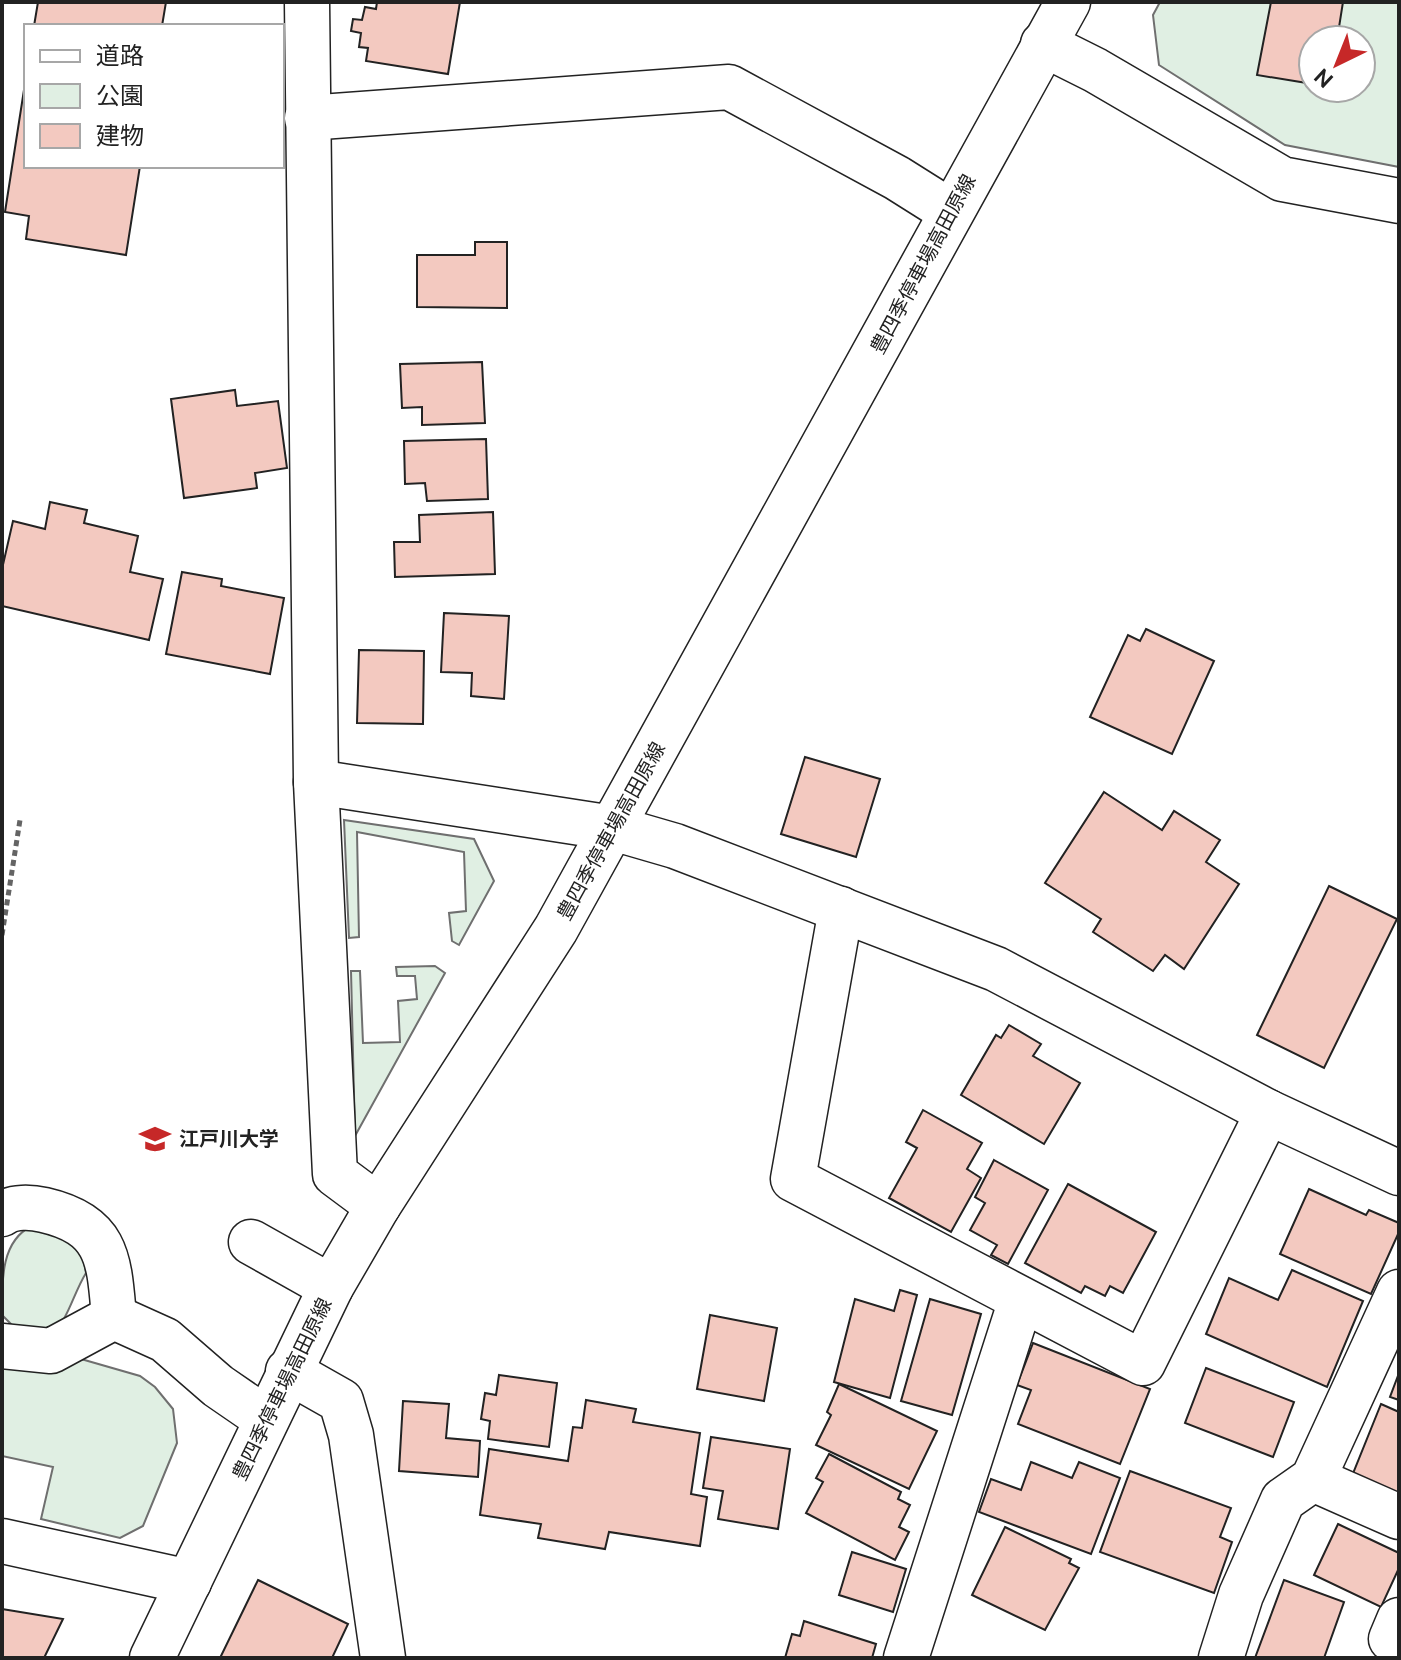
<svg xmlns="http://www.w3.org/2000/svg" width="1401" height="1660" viewBox="0 0 1401 1660" font-family="Ubuntu,'Noto Sans JP',sans-serif">
<rect width="100%" height="100%" fill="#fff"/>
<!-- green -->
<g fill="#e0efe3" stroke="#6f6f6f" stroke-width="2" fill-rule="evenodd">
<path d="M1160,2H1399V167L1285,145L1159,65L1153,15ZM1313,40H1361V88H1313Z"/>
<polygon points="344,820 474,839 494,881 459,945 452,941 449,913 466,911 464,852 357,832 359,937 349,938"/>
<polygon points="435,966 445,973 355,1136 351,971 360,971 363,1043 400,1042 398,1001 417,999 415,976 397,976 396,967"/>
<path d="M32,1226L54,1227L82,1249L86,1273C73,1294 68,1321 51,1335L16,1329L2,1315C2,1283 0,1241 32,1226Z"/>
<polygon points="81,1359 140,1376 155,1387 173,1409 177,1443 143,1526 120,1538 41,1519 53,1467 2,1456 2,1365"/>
</g>
<!-- building -->
<g fill="#f3c9c0" stroke="#222" stroke-width="2">
<polygon points="38,2 166,2 162,26 34,26"/>
<polygon points="377,2 460,2 448,74 366,61 368,48 359,47 361,33 351,31 353,19 362,20 365,7 376,9"/>
<polygon points="1271,2 1343,2 1337,40 1313,40 1313,84 1257,75"/>
<polygon points="26,77 26,166 140,166 126,255 26,239 29,216 5,212"/>
<polygon points="475,242 507,242 507,308 417,307 417,255 475,255"/>
<polygon points="482,362 485,423 422,425 422,407 402,408 400,364"/>
<polygon points="235,390 237,406 278,401 287,468 255,473 257,488 184,498 171,399"/>
<polygon points="486,439 488,499 427,501 425,483 405,484 404,441"/>
<polygon points="50,502 87,510 84,523 138,536 130,572 163,579 149,640 2,606 2,569 13,521 45,529"/>
<polygon points="493,512 495,574 395,577 394,542 420,542 419,515"/>
<polygon points="182,572 222,579 221,586 284,598 270,674 166,654"/>
<polygon points="444,613 509,616 504,699 471,696 472,673 441,672"/>
<polygon points="1146,629 1214,661 1172,754 1090,717 1128,635 1140,641"/>
<polygon points="359,650 424,651 423,724 357,723"/>
<polygon points="805,757 880,779 856,857 781,834"/>
<polygon points="1104,792 1162,830 1174,811 1220,840 1206,862 1239,884 1184,969 1165,955 1153,971 1093,932 1101,919 1045,883"/>
<polygon points="1329,886 1397,919 1324,1068 1257,1035"/>
<polygon points="1009,1025 1041,1044 1033,1056 1080,1083 1044,1144 961,1095 996,1035 1001,1038"/>
<polygon points="923,1110 982,1143 967,1169 981,1178 951,1232 889,1198 917,1148 906,1142"/>
<polygon points="994,1160 1048,1190 1008,1264 991,1255 997,1245 970,1230 985,1203 975,1197"/>
<polygon points="1068,1184 1156,1232 1123,1293 1110,1286 1105,1296 1085,1286 1081,1293 1025,1263"/>
<polygon points="1309,1189 1366,1215 1369,1210 1399,1223 1399,1232 1371,1294 1280,1254"/>
<polygon points="1292,1270 1363,1301 1327,1387 1206,1334 1229,1278 1278,1300"/>
<polygon points="900,1290 917,1295 890,1398 834,1382 855,1299 894,1311"/>
<polygon points="930,1299 981,1314 952,1415 901,1401"/>
<polygon points="710,1315 777,1328 764,1401 697,1389"/>
<polygon points="1033,1343 1150,1389 1120,1464 1018,1424 1031,1390 1017,1385"/>
<polygon points="1206,1368 1294,1402 1273,1457 1185,1423"/>
<polygon points="1399,1373 1399,1400 1390,1397"/>
<polygon points="499,1375 557,1383 549,1447 488,1439 490,1421 481,1419 485,1393 496,1395"/>
<polygon points="839,1384 937,1431 909,1489 816,1445 831,1415 827,1412"/>
<polygon points="586,1400 636,1409 633,1422 700,1433 691,1494 707,1497 700,1546 609,1532 605,1549 538,1538 541,1524 480,1515 489,1449 568,1461 573,1427 582,1428"/>
<polygon points="403,1401 449,1404 446,1438 480,1441 478,1477 399,1471"/>
<polygon points="1381,1404 1399,1412 1399,1495 1352,1476"/>
<polygon points="711,1437 790,1449 778,1529 718,1519 723,1491 703,1488"/>
<polygon points="829,1454 901,1492 898,1499 910,1505 899,1527 909,1532 895,1560 806,1513 823,1482 816,1478"/>
<polygon points="1031,1462 1072,1478 1079,1462 1120,1478 1091,1554 979,1512 991,1479 1021,1490"/>
<polygon points="1130,1471 1231,1508 1220,1537 1232,1542 1214,1593 1100,1552"/>
<polygon points="1338,1524 1399,1553 1399,1568 1381,1607 1314,1575"/>
<polygon points="1005,1527 1071,1559 1069,1563 1079,1568 1045,1630 972,1595"/>
<polygon points="852,1552 906,1569 893,1612 839,1595"/>
<polygon points="258,1580 348,1624 332,1658 220,1658"/>
<polygon points="1284,1580 1344,1602 1324,1658 1255,1658"/>
<polygon points="2,1609 63,1619 44,1658 2,1658"/>
<polygon points="804,1621 876,1644 872,1658 785,1658 792,1634 800,1636"/>
</g>
<g fill="none" stroke-linecap="round" stroke-linejoin="round">
<defs>
<g id="minor">
<polyline points="307,2 316,782 335,1174 378,1206"/>
<polyline points="1043,44 1095,70 1282,179 1399,201"/>
<polyline points="307,118 729,87 897,178 951,212"/>
<polyline points="316,782 613,828 675,846 996,969 1268,1112 1399,1173"/>
<polyline points="841,909 793,1179 1143,1363 1268,1112"/>
<path d="M2,1214C13,1206 31,1207 44,1210C109,1225 109,1260 114,1317"/>
<polyline points="251,1242 331,1287"/>
<polyline points="2,1346 51,1351 114,1317 165,1340 218,1386 266,1419"/>
<polyline points="288,1371 341,1401 351,1435 383,1658"/>
<polyline points="1313,1479 1399,1517"/>
<polyline points="2,1541 189,1582"/>
<polyline points="1391,1639 1399,1620"/>
<polyline points="906,1658 1021,1300"/>
<polyline points="1221,1658 1241,1595 1283,1500 1313,1479 1399,1292"/>
</g>
<polyline id="major" points="152,1658 331,1287 378,1206 556,929 1068,2"/>
</defs>
<!-- minor casing -->
<use href="#minor" stroke="#222" stroke-width="47"/>
<!-- major casing -->
<use href="#major" stroke="#222" stroke-width="47"/>
<!-- path -->
<polyline stroke="#646464" stroke-width="5" stroke-dasharray="6 4" stroke-linecap="butt" points="2,935 20,820"/>
<!-- minor -->
<use href="#minor" stroke="#fff" stroke-width="44"/>
<!-- major -->
<use href="#major" stroke="#fff" stroke-width="44"/>
</g>
<!-- icons -->
<defs>
<symbol id="university-bare" viewBox="-9 -9 18 18"><path d="M0-5L7-2L0 1L-7-2ZM-4 1L0 2.5L4 1V4Q0 6-4 4Z" fill="#c62828" stroke="#fff" stroke-width="2.5" paint-order="stroke"/></symbol>
</defs>
<g fill-rule="evenodd">
<use href="#university-bare" x="133" y="1117" width="44" height="44"/>
</g>
<g text-anchor="middle" stroke-width="6" stroke-linejoin="round" paint-order="stroke">
<!-- street labels -->
<g font-size="20" fill="#222" stroke="#fff">
<text transform="translate(923 264) rotate(-62)" y="7">豊四季停車場高田原線</text>
<text transform="translate(611 831) rotate(-61)" y="7">豊四季停車場高田原線</text>
<text transform="translate(282 1389) rotate(-64)" y="7">豊四季停車場高田原線</text>
</g>
<!-- poi labels -->
<g font-size="20" font-weight="bold" fill="#222" stroke="#fff" text-anchor="start">
<text x="179" y="1146">江戸川大学</text>
</g>
</g>
<!-- border -->
<rect width="1401" height="1660" fill="none" stroke="#222222" stroke-width="8"/>
<!-- legend -->
<rect x="24" y="24" width="260" height="144" fill="#ffffff" stroke="#a7a7a7" stroke-width="2"/>
<rect x="40" y="50" width="40" height="12" fill="#ffffff" stroke="#a7a7a7" stroke-width="2"/>
<text x="96" y="64" font-size="24" fill="#222222">道路</text>
<rect x="40" y="84" width="40" height="24" fill="#e0efe3" stroke="#a7a7a7" stroke-width="2"/>
<text x="96" y="104" font-size="24" fill="#222222">公園</text>
<rect x="40" y="124" width="40" height="24" fill="#f3c9c0" stroke="#a7a7a7" stroke-width="2"/>
<text x="96" y="144" font-size="24" fill="#222222">建物</text>
<!-- north arrow -->
<g transform="translate(1337 64) rotate(223)"><circle r="38" fill="#ffffff" stroke="#a7a7a7" stroke-width="2"/>
<path d="M0-6L14 30L0 20L-14 30Z" fill="#c62828"/>
<text y="-12" font-size="22" font-weight="bold" text-anchor="middle" fill="#222222">N</text>
</g>
</svg>
